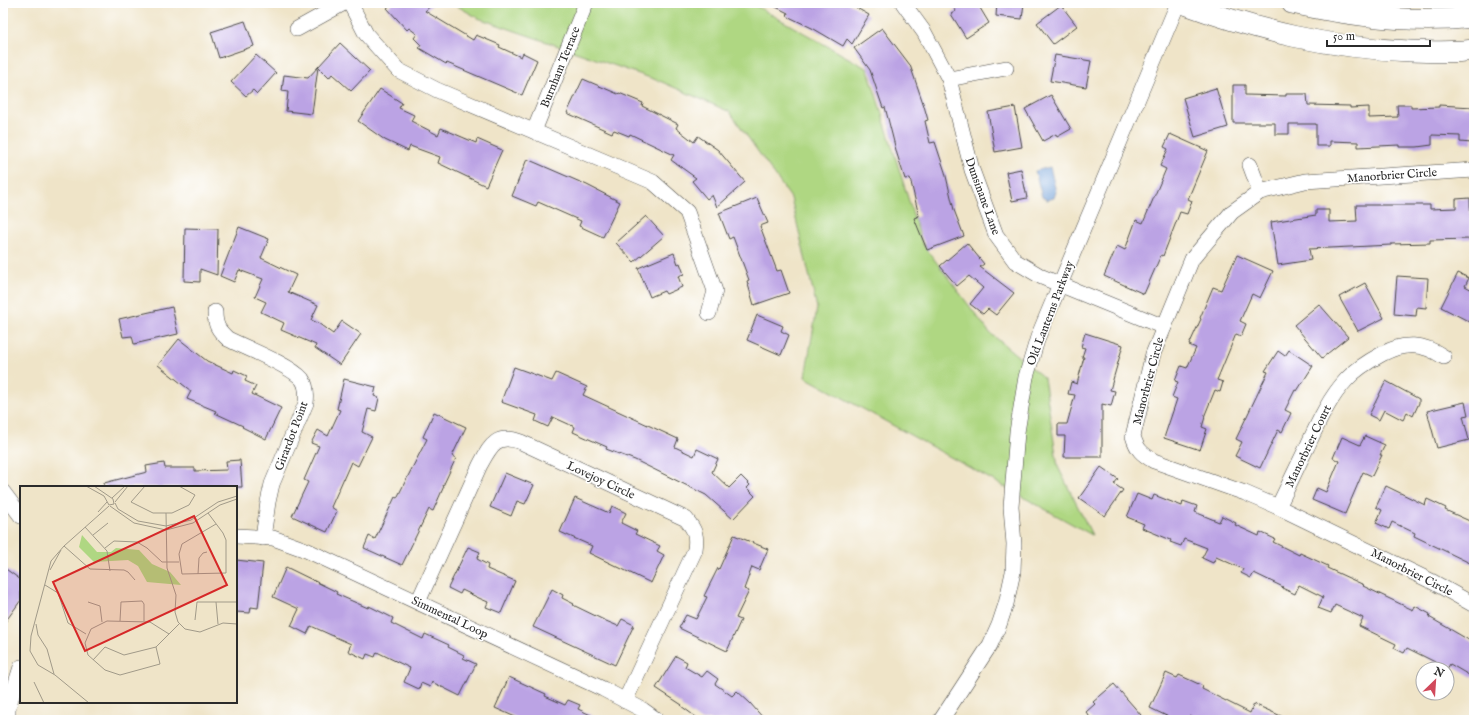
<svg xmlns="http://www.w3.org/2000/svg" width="1477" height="723" viewBox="0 0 1477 723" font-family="'IM FELL English',serif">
<rect width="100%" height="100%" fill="#fff"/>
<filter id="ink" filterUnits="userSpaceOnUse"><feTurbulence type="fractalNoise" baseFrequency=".025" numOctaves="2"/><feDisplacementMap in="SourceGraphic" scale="8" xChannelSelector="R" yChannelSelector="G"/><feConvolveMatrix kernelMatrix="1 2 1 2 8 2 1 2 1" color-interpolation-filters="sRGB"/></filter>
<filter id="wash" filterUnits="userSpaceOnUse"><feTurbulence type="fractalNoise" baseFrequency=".012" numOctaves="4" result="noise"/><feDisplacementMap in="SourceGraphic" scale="16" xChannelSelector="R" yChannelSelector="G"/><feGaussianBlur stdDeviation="0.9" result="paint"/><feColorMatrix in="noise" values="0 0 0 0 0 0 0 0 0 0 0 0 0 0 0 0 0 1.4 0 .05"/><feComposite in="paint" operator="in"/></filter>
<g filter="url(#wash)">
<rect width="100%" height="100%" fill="#efe4c8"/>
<!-- green -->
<polygon fill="#afd782" stroke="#6d8156" points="452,3 751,3 868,69 922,243 989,332 1044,378 1058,467 1092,535 805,377 817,308 791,198 730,112 662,82 478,18"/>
<!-- water -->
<polygon fill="#6c9cd5" stroke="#4c6480" points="1050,167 1056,192 1054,198 1047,200 1042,197 1035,171"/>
<g id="blocks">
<!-- building -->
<g fill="#bba3e4">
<polygon points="393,3 434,3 425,11 473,40 476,35 500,45 499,47 521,57 523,53 537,60 522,95 447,63 446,64 419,48 421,45 414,38 417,34 409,28 407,30 387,8"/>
<polygon points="768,3 848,3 869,15 852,44 847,39 843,46 814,29 787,16 788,13"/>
<polygon points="951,3 977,3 989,23 966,38 951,14 956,11"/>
<polygon points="997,3 1024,3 1022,19 996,16"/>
<polygon points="1061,5 1077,26 1053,44 1037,23"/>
<polygon points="245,21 254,46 219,58 211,32"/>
<polygon points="882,28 910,65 924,106 928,120 925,121 930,143 935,142 945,172 954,210 964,236 927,250 914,218 919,216 910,178 905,179 897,154 885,107 883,108 870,70 854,48"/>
<polygon points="340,43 370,71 351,91 332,74 329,78 318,67 312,114 286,111 288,92 282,91 284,75 308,78"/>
<polygon points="256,55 276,73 257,94 253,90 246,96 231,82"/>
<polygon points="1055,55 1091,61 1086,87 1050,81"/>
<polygon points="583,79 618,94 619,93 643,103 642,106 678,124 676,128 694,142 698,136 718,150 745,182 717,207 712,195 707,199 692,181 696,178 671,160 674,155 630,134 629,136 614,130 612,133 567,113"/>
<polygon points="1233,85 1245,85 1245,95 1286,96 1286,94 1307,94 1308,105 1350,106 1350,108 1369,107 1369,118 1398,117 1397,105 1411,105 1411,108 1439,107 1439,105 1473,107 1472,143 1460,142 1460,136 1432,135 1432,145 1417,147 1399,147 1399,145 1358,147 1358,142 1330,141 1330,146 1316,146 1316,124 1289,124 1289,134 1275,134 1275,123 1233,123"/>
<polygon points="1216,88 1228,127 1195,137 1183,98"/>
<polygon points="380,89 402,103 399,108 414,115 411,121 438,135 441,128 476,143 477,139 502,150 486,186 438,163 440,157 410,146 408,151 385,140 358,121"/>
<polygon points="1051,95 1071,129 1057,137 1056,134 1043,141 1025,109"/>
<polygon points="1015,107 1022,147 995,152 988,112"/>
<polygon points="1170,134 1208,151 1188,199 1192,201 1187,214 1180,212 1163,256 1161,255 1144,294 1104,276 1117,246 1125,250 1136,220 1143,223 1166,169 1160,166 1168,149 1164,147"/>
<polygon points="527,159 587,185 620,202 603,237 579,226 581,221 538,202 536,206 512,196"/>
<polygon points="1021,169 1027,198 1012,201 1006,172"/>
<polygon points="757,198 768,223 760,226 777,271 781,270 789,293 754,305 747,281 749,280 733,237 729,239 719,213"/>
<polygon points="1470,198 1471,239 1430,240 1430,243 1391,244 1391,245 1309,249 1311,260 1278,265 1271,222 1316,215 1316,210 1329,210 1329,222 1357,221 1356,205 1430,205 1430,209 1456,208 1456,199"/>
<polygon points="646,216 664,236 634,262 616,243"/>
<polygon points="239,227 269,239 261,258 296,275 288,292 318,305 311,320 318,323 333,334 342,321 361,334 340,365 315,348 316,345 281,330 284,323 261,312 266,302 255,297 263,279 239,270 234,282 220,276"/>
<polygon points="185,228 218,229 217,275 200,269 200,282 184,281"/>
<polygon points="967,243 984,264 980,267 1014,293 996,315 988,309 983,314 970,304 983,288 969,276 957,286 940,266"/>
<polygon points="674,253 678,264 680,263 684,274 678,276 682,287 666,294 664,291 650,297 638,268"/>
<polygon points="1237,255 1273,271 1260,298 1252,294 1240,321 1246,324 1241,336 1236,334 1217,380 1223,382 1220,392 1215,390 1204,417 1205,417 1202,427 1207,429 1200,450 1164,438 1177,399 1172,397 1178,382 1175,381 1181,366 1187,368 1196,348 1189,345 1201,319 1200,318 1213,287 1221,290"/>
<polygon points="1458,273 1469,278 1465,286 1474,291 1474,314 1470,322 1441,307"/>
<polygon points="1397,276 1428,278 1426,308 1417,307 1416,316 1394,314"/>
<polygon points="1365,283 1384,318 1358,331 1339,297"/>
<polygon points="1319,304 1348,337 1322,358 1294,325"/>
<polygon points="172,307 178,334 134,344 132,336 123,337 119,319"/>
<polygon points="757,315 783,326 781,331 789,335 781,355 747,340"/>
<polygon points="1085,333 1123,345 1110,390 1115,391 1111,406 1102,404 1102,457 1064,457 1065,436 1058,436 1058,424 1067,424 1075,395 1068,394 1071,382 1077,384 1084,357 1082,357 1085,348 1081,347"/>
<polygon points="179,339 207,361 233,373 234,370 247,376 245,381 256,386 252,394 281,408 266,439 242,427 243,426 215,413 216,411 187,399 191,391 158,365"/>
<polygon points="1289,350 1313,366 1297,391 1295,390 1285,410 1291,413 1282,432 1278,430 1260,468 1235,456 1242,442 1236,439 1268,372 1265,371 1278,351 1285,356"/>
<polygon points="514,367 552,381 556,373 587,387 583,395 678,439 675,447 694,456 697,449 718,459 712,472 729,488 741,476 750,485 747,488 755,496 733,519 706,495 635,460 606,449 607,447 573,432 575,427 553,417 548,427 535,421 537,415 501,402"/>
<polygon points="344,379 376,387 374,396 379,398 376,411 368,409 362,432 372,437 358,466 351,462 331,507 337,511 327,532 292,516 308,482 304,480 319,446 311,443 318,430 328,436 340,410 337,409"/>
<polygon points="1386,381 1419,399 1419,403 1413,416 1407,412 1403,420 1384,410 1379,420 1369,415"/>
<polygon points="1465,402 1468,415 1463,416 1469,440 1437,448 1427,411"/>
<polygon points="434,412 466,427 452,456 456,458 443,486 444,486 433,511 429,509 402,565 364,548 369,536 375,539 395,497 397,498 404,484 427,439 423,437"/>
<polygon points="1365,436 1385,445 1380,455 1382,455 1372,476 1363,472 1345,514 1312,500 1317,488 1326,492 1339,461 1333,458 1342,437 1360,445"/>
<polygon points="240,460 242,487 105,487 104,483 147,472 146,466 164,463 165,468 195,468 195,471 227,470 226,461"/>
<polygon points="1101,467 1118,479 1114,484 1123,490 1105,516 1079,498"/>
<polygon points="505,473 534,485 525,504 517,501 511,516 490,507"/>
<polygon points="1386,486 1425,505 1427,499 1446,508 1445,510 1474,523 1474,565 1414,536 1415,533 1392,522 1389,529 1376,523 1382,510 1376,507"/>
<polygon points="1137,494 1152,500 1154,495 1182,506 1183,501 1197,506 1195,512 1219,522 1222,516 1236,523 1235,525 1259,536 1260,532 1275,539 1273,542 1299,555 1300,553 1328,566 1327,568 1364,585 1363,586 1413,610 1415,606 1430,614 1429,617 1474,643 1474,678 1450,664 1447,669 1440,669 1433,665 1435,662 1407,648 1404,653 1394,648 1396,644 1359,626 1363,618 1335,605 1331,613 1318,608 1323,597 1299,585 1295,594 1282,588 1283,587 1254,573 1251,578 1241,573 1243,569 1216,557 1213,563 1202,558 1207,548 1184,539 1181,546 1170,542 1171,540 1142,528 1144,524 1127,517"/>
<polygon points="575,498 609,513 612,506 626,513 621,523 637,531 635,534 660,546 657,551 664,555 651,583 589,553 592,546 560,532"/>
<polygon points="734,535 768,549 759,570 752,567 744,589 749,591 736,618 741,620 727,651 679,628 686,615 696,619 707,597 704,596 718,568 719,569"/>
<polygon points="468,547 480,552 477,559 488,565 487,569 515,581 501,613 486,607 488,602 481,599 462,590 460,594 448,588"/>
<polygon points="236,560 263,563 258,608 251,607 250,613 236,612"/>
<polygon points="3,567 21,580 21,600 3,625"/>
<polygon points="286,567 337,592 336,594 368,608 369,606 393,618 391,623 423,639 425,634 449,645 448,647 464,655 463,658 476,664 460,696 432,682 430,687 421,683 419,689 404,682 410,668 377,652 375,657 367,654 365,659 348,651 351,644 311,626 307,634 291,626 299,609 273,597"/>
<polygon points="552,589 563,595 562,598 574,604 573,605 606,621 618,626 622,619 634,625 615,665 533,627"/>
<polygon points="676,656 687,662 685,667 702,677 707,671 718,679 715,684 732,696 737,691 750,703 765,720 700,720 681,706 682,705 656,688"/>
<polygon points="1166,673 1177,678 1179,675 1203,686 1202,689 1250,713 1254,704 1290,720 1197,720 1189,716 1187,720 1175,720 1150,708"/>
<polygon points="509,677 546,694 545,696 565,705 568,700 580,705 578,709 601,720 522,720 495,708"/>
<polygon points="1114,684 1141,715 1135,720 1092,720 1086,712 1095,704 1093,702"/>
</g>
</g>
</g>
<g filter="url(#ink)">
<use href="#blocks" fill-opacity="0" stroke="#484743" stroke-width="1"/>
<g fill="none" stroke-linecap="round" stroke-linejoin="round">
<defs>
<g id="street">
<polyline points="350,3 366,34 398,70 437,90 653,182 687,212 715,291 709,313"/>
<polyline points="903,3 924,32 949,79 972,170 996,235 1015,261 1042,277 1164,327"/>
<polyline points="297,29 344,3"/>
<polyline points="949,79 1006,68"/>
<polyline points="534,131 586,3"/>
<polyline points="1250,165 1260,192"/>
<path d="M1474,170L1305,181L1260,192L1232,212L1192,259L1153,354L1133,436C1137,450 1142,454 1154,461L1245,493L1278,507L1433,582L1474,605"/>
<path d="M215,312C215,325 218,330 228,339C246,348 290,365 302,379C307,386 307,395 306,403L272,484L268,502L263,538"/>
<polyline points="3,492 21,516"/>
<path d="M1278,507C1288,487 1297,467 1307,447C1318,423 1329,398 1347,379C1357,368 1369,361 1382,354C1404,342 1423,343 1444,357"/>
<polyline points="236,536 273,538 306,550 603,689 643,710 657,720"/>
<path d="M418,602L480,465C491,445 496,433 521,442L686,519C695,530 697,535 695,550L625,701"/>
<polyline points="8,720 8,708 21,667"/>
<polyline points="941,720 990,645 999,625 1006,604 1013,572 1014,544 1011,507 1017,432 1026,377 1038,337 1178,3"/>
</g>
<g id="secondary">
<path d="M1182,3C1258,31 1329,48 1410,51C1431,52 1453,53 1474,50"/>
<path d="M1292,3C1351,16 1414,24 1474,17"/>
</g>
</defs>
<!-- street casing -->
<use href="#street" stroke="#484743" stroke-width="16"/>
<!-- secondary casing -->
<use href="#secondary" stroke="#484743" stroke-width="22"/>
<!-- street -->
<use href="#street" stroke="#fff" stroke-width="15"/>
<!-- secondary -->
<use href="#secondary" stroke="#fff" stroke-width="21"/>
</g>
</g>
<g text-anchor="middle" stroke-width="3" stroke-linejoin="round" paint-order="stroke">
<!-- street labels -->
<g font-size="12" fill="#2b2b2b" stroke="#fff">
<text transform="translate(560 67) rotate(-68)" y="4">Burnham Terrace</text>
<text transform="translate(1392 175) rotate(-4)" y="4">Manorbrier Circle</text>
<text transform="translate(983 196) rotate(70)" y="4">Dunsinane Lane</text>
<text transform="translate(1050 313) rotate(-69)" y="4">Old Lanterns Parkway</text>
<text transform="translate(1148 381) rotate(-75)" y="4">Manorbrier Circle</text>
<text transform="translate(291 436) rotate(-69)" y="4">Girardot Point</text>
<text transform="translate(1308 446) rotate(-64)" y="4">Manorbrier Court</text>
<text transform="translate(601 480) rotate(25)" y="4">Lovejoy Circle</text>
<text transform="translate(1412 572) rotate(27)" y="4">Manorbrier Circle</text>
<text transform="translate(450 617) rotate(25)" y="4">Simmental Loop</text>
</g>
</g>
<!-- overview -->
<g transform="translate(20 486)">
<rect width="217" height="217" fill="#efe4c8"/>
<path d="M62,49L77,66H91L96,62L119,64L132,78L150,86L161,99L127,96L118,80L108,74L74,76L59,61Z" fill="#afd782"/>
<path fill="none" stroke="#a19a89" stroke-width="1" d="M66,0L84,10L89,19L94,18L93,13L74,0M125,0L111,16L133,27H152L169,19L175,9L159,0M92,12L105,0M95,16L108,0M95,17L98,23L118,35L146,40L171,34L198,16L217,10M90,20L114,37L146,44L173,37L200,19L217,13M78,26L87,16M146,27L147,82L156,109L155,126L158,136L165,143L180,146L203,137L217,138M188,27L203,47L206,54V87L162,88L159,68L162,58L196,38M65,41L87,65L90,85M73,49L88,37M44,60L31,75L11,150L10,165L18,179L35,189L69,217M44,60L89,20M44,60L70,83L104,84L108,86L115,94M85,62L94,55L117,56L127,62L142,76H159M30,84L41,64M178,88L179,72L183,67L187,66M25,99L38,107L48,137L66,148M68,116L80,120L82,136M196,116L198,138M175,134L177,116H217M100,135L101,116L122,115L124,118V135M16,138L18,149L27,163L34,188M136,161L140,178L100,189L85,184L77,177L68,169L65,157L71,143L87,135L130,136L149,148M73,174L85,161L104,169L136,161L159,138M14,196L24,217"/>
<path fill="#d62828" fill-opacity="0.15" stroke="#d62828" stroke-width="2" d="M174,30L207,99L65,165L33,96Z"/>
<rect width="217" height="217" fill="none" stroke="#2b2b2b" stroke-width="2"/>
</g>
<!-- margin -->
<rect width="1477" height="723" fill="none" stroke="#fff" stroke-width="16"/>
<!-- north arrow -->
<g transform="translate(1435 681) rotate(25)"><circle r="19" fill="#ffffff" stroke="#aaaaaa"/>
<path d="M0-3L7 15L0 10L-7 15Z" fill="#d1495b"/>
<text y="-6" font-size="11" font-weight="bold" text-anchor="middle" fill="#2b2b2b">N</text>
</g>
<!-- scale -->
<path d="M1327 40v6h103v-6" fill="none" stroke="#2b2b2b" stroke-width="2"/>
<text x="1333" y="40" font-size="12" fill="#2b2b2b" stroke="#ffffff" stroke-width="3" paint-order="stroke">50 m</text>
</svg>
